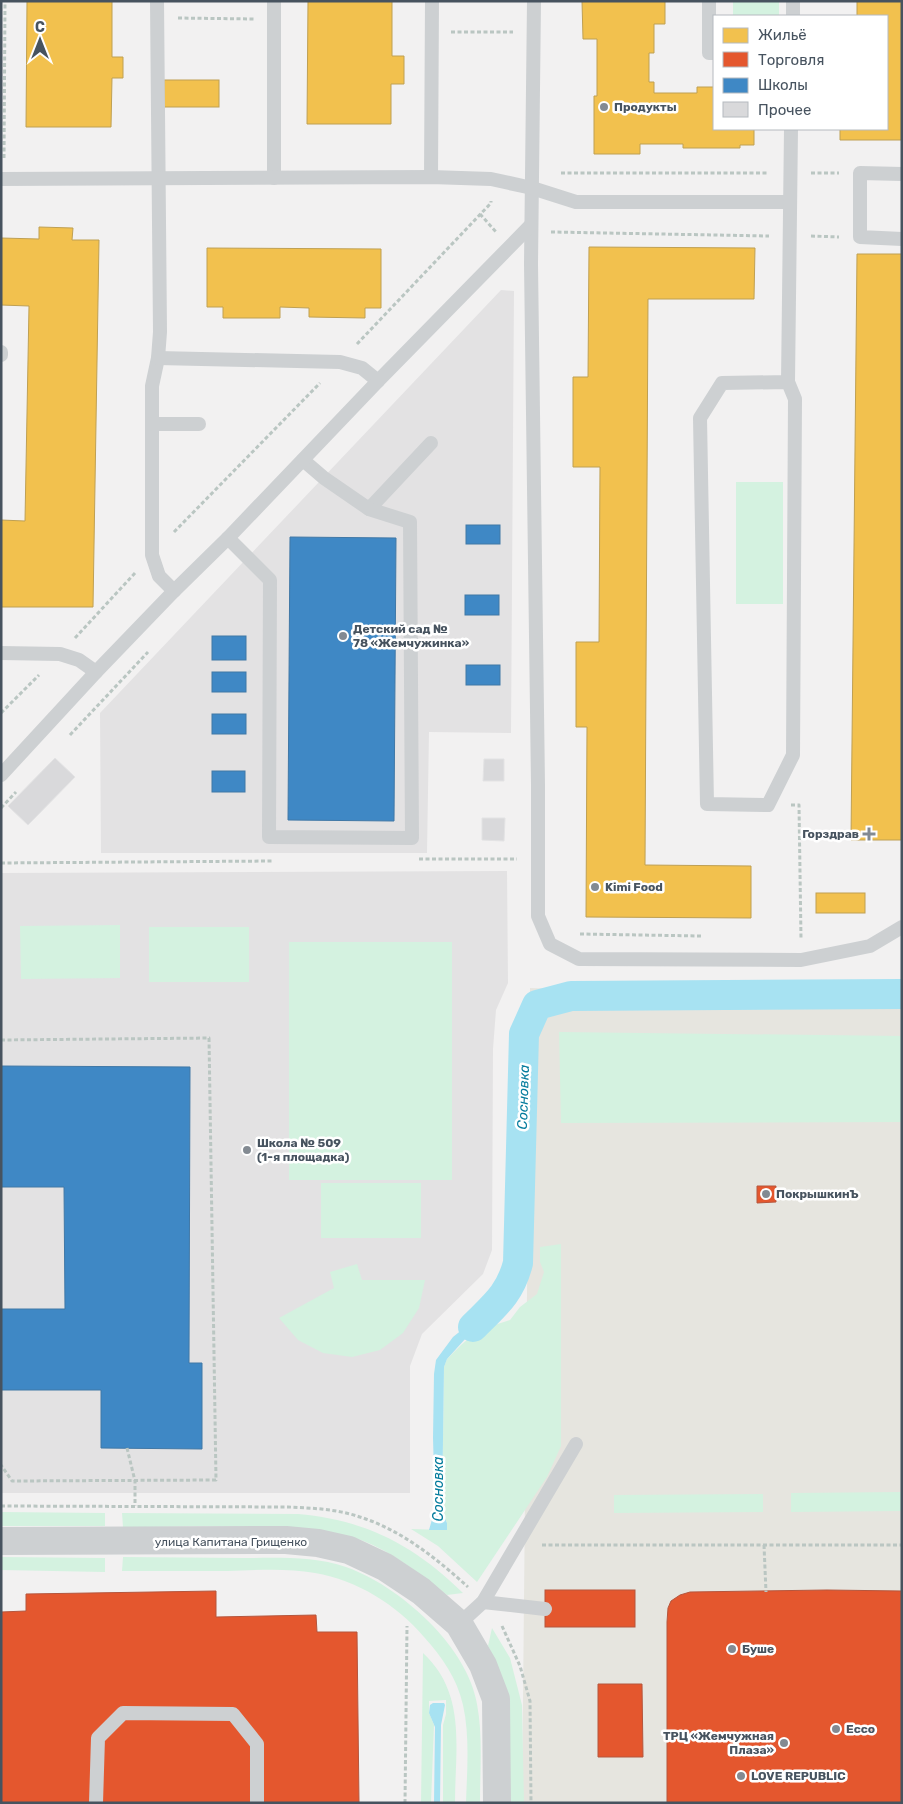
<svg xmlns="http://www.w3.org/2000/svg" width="903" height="1804" viewBox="0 0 903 1804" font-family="Rubik,sans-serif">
<rect width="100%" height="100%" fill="#f2f1f1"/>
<!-- commercial -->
<polygon fill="#e6e5df" points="530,988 902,1001 902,1803 522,1803"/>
<!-- education -->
<g fill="#e3e2e3">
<polygon points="501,290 514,291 511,733 429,732 427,853 101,853 100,713"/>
<polygon points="507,871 508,983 496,1010 493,1049 492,1250 483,1274 422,1334 410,1366 410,1493 1,1493 1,873"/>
</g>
<!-- green -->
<g fill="#d4f2e0">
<rect x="733" y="1" width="46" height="15"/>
<rect x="736" y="482" width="47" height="122"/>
<polygon points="120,925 120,978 21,979 20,926"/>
<rect x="149" y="927" width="100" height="55"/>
<rect x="289" y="942" width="163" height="238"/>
<polygon points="559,1032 902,1036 902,1122 561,1123"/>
<rect x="321" y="1183" width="100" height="55"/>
<polygon points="561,1244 561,1446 547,1477 477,1582 438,1546 411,1529 446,1530 447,1523 442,1512 444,1367 447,1359 461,1345 479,1330 510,1320 520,1307 537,1294 544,1272 540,1262 540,1247"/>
<polygon points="357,1264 362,1280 425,1280 419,1308 403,1333 380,1350 352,1357 323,1353 298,1340 279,1318 334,1288 330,1272"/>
<polygon points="902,1492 902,1511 791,1512 791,1493"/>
<polygon points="763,1494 763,1512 614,1513 614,1495"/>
<polygon points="1,1512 105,1513 105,1526 1,1526"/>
<path d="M122,1513L298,1514C366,1520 414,1545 463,1593L447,1595C421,1575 393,1552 361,1540C343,1533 324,1532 305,1530C245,1524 183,1527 123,1527Z"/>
<polygon points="1,1557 105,1558 105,1572 1,1570"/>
<path d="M123,1557C163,1557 204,1558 244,1558C277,1558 314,1556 346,1567C379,1579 409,1601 433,1626C453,1647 472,1675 477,1704C483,1736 480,1770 480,1803H466C467,1771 470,1736 463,1705C457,1678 442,1657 424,1637C397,1605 357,1580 315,1573C287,1568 257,1570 228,1571C193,1571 158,1571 122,1571Z"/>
<polygon points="492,1628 510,1658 522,1705 524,1803 511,1803 496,1663 488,1646"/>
<path d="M423,1653C467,1694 455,1748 455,1803H443V1725L446,1714V1700L429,1701V1713L434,1725L431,1803H421Z"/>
</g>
<!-- water -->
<g fill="#a7e2f2">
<polygon points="503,1297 447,1359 444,1367 442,1512 447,1523 447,1530 429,1530 435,1509 433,1438 434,1374 436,1360 453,1337"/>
<polygon points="433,1703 444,1703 445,1705 441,1725 440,1803 434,1803 435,1727 429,1713 430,1705"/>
</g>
<!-- homes -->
<g fill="#f2c14e" stroke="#bfa053">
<polygon points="27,1 112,1 112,57 123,57 123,78 112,78 111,127 26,127"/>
<polygon points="308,1 392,1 392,56 404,56 404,84 391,84 391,124 307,124"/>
<polygon points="582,1 665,1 665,24 654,24 654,53 649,53 649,82 654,82 654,93 697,93 697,87 714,87 714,129 754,129 754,145 740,145 740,148 683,148 683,144 640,144 640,154 594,154 594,96 597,96 597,39 583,39"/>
<polygon points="857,1 902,1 902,140 840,140 840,129 887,129 887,16 851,16 857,16"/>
<rect x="164" y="80" width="55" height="27"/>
<polygon points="39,227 73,228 72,240 99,240 93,607 1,607 1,520 25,521 29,306 1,305 1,238 39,239"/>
<polygon points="589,247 755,248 754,299 648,299 645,865 751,866 751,918 586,917 587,727 576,727 576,642 599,642 600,467 573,467 573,377 588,377"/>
<polygon points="207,248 381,249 381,308 365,308 365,318 309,317 309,308 280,307 280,318 223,318 223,307 207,307"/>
<polygon points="857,254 902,254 902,840 851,840"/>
<rect x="816" y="893" width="49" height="20"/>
</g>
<!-- shops -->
<g fill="#e4572e" stroke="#b5563d">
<polygon points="757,1186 776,1186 776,1202 757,1203"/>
<rect x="545" y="1590" width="90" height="37"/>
<polygon points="827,1590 902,1591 902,1803 667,1803 667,1622 668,1608 671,1601 680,1595 690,1592"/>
<polygon points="216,1591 216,1617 316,1615 317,1632 357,1632 359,1803 1,1803 1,1612 26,1611 26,1594"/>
<polygon points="598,1684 642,1684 643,1757 598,1757"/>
</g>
<!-- schools -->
<g fill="#3f88c5" stroke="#4178a6">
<rect x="466" y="525" width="34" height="19"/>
<polygon points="290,537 396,538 394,821 288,820"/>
<rect x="465" y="595" width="34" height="20"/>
<rect x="212" y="636" width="34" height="24"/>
<rect x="466" y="665" width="34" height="20"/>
<rect x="212" y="672" width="34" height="20"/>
<rect x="212" y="714" width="34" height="20"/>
<rect x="212" y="771" width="33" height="21"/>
<polygon points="1,1066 190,1067 189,1363 202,1363 202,1449 101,1448 101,1390 1,1390 1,1309 65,1309 64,1187 1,1187"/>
</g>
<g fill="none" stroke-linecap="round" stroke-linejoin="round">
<!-- canal -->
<path stroke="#a7e2f2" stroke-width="30" d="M473,1327C495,1305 510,1294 518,1263L524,1034L537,1005L571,996L902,994"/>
</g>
<!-- building -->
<g fill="#d9d9db" stroke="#e3e3e4">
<polygon points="55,758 75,777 28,825 8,806"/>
<polygon points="484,759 504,759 504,781 483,781"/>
<polygon points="482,818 505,818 504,841 482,840"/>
</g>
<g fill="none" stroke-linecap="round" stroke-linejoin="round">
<!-- path -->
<g stroke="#bac6c2" stroke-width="3" stroke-dasharray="4 2.5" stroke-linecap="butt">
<polyline points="178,18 254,19"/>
<polyline points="451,32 513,32"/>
<polyline points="4,158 5,1"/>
<polyline points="561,173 769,173"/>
<polyline points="811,173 839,173"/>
<polyline points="480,214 496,232"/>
<polyline points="551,232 769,236"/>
<polyline points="811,236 839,237"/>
<polyline points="357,344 491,203 491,201"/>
<polyline points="174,532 320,383"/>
<polyline points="75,638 135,573"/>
<polyline points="1,713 39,675"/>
<polyline points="70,735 148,652"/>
<polyline points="791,805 799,805 801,939"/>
<polyline points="1,808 16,792"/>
<polyline points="419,859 517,859"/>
<polyline points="1,863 272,861"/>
<polyline points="580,934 701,936"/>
<polyline points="1,1040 209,1038 216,1480 12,1481 1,1465"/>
<polyline points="127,1448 135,1481 135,1506"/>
<path d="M1,1506L288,1507C312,1508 337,1509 360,1517C401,1530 436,1558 468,1587"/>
<polyline points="542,1545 902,1545"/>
<polyline points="764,1545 766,1592"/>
<polyline points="502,1626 520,1666 530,1701 531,1803"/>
<polyline points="405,1803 407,1626"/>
</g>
<!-- lane -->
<g stroke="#cdd0d2" stroke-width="14">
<polyline points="157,1 160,332 158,358 152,386 152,555 159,576 174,591"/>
<polyline points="534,1 531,264 538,785 538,916 550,944 579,959 801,960 870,946 902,927"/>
<polyline points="709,1 709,53 714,53"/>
<polyline points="793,16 793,1"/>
<polyline points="902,174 860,173 860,237 902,239"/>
<polyline points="431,177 432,1"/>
<polyline points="274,178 274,1"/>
<polyline points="1,179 431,177 491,179 532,188 576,202 790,202"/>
<polyline points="1,352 1,355"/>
<polyline points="158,358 340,362 362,368 378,381"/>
<polyline points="788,382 722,383 700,418 707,804 768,805 793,755 795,399 788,382 791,129"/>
<polyline points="152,424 199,424"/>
<polyline points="369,509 431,443"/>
<polyline points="228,538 270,580 269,837 412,838 410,522 369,509 324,478 303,460"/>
<polyline points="1,653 60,654 79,660 96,672"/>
<polyline points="1,775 96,672 174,591 228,538 378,381 531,225"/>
<polyline points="483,1602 545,1609"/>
<polyline points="459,1624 483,1602 576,1444"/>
<polyline points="96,1803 98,1738 123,1713 233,1714 257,1744 257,1803"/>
</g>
<!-- street -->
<polyline stroke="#cdd0d2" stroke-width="28" points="1,1541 286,1540 318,1543 349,1550 385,1567 421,1591 459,1624 483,1665 496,1699 497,1803"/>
</g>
<!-- markers -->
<g fill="#838a92" stroke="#fff" stroke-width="2">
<circle cx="604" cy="107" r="5"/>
<circle cx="343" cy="636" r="5"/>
<path d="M866.5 826.5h5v5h5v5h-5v5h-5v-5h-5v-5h5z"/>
<circle cx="595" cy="887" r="5"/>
<circle cx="247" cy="1150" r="5"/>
<circle cx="766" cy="1194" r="5"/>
<circle cx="732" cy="1649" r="5"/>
<circle cx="836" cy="1729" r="5"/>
<circle cx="784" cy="1743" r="5"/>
<circle cx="741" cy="1776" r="5"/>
</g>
<g text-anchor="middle" stroke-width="5" stroke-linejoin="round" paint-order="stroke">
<!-- poi labels -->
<g font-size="12" font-weight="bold" fill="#47535f" stroke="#fff" text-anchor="start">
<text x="614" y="111">Продукты</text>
<text x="353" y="633">Детский сад №<tspan x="353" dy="14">78 «Жемчужинка»</tspan></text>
<text x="859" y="838" text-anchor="end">Горздрав</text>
<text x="605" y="891">Kimi Food</text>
<text x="257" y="1147">Школа № 509<tspan x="257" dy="14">(1-я площадка)</tspan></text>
<text x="776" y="1198">ПокрышкинЪ</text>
<text x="742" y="1653">Буше</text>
<text x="846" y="1733">Ecco</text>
<text x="774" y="1740" text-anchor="end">ТРЦ «Жемчужная<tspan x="774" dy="14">Плаза»</tspan></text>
<text x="751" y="1780">LOVE REPUBLIC</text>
</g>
<!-- street labels -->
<g font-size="12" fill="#47535f" stroke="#fff">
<text x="231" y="1546">улица Капитана Грищенко</text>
</g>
<!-- water labels -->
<g font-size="14" font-style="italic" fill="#057c9d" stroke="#fff">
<text transform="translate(523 1097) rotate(-88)" y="5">Сосновка</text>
<text transform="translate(438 1489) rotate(-90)" y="5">Сосновка</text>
</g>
</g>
<!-- border -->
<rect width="903" height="1804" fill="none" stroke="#47535f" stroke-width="5"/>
<!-- legend -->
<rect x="713" y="15" width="175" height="115" fill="#ffffff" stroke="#b5babf"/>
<rect x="723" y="28" width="25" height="15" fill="#f2c14e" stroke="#b5babf"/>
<text x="758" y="40" font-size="15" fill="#47535f">Жильё</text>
<rect x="723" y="52" width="25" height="15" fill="#e4572e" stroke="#b5babf"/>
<text x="758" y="65" font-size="15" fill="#47535f">Торговля</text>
<rect x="723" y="78" width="25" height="15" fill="#3f88c5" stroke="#b5babf"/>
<text x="758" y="90" font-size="15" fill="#47535f">Школы</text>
<rect x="723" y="102" width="25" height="15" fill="#d9d9db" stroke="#b5babf"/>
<text x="758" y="115" font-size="15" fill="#47535f">Прочее</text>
<!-- north arrow -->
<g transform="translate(40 40)" stroke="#ffffff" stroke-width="4" paint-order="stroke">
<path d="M0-4L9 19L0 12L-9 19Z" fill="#47535f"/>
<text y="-8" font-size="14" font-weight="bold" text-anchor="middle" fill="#47535f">С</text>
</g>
</svg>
